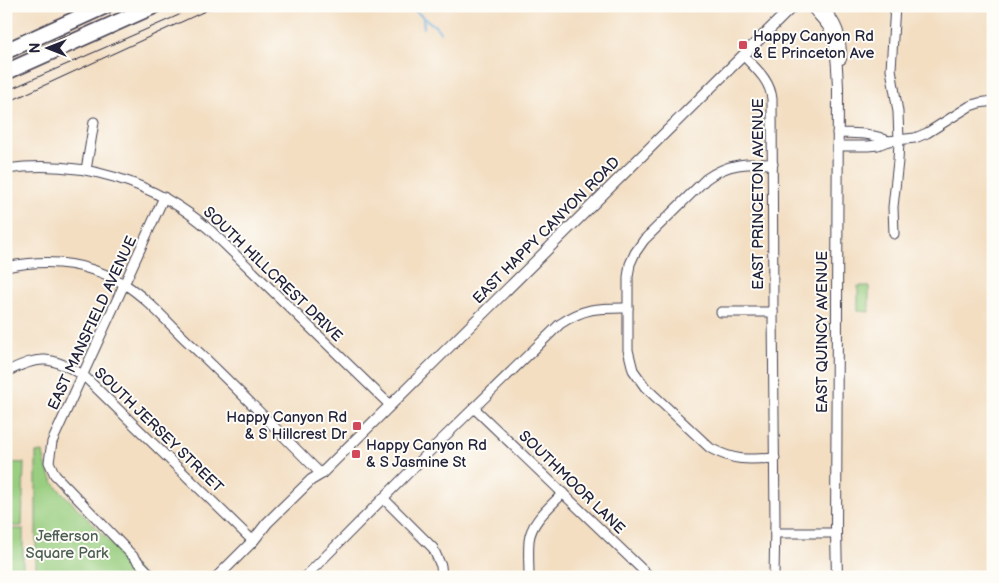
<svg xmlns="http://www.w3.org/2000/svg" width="999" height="583" viewBox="0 0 999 583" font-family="'Balsamiq Sans',sans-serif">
<rect width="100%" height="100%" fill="#fdfcf7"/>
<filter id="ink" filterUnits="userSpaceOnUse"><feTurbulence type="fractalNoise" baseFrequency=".02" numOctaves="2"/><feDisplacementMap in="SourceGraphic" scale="10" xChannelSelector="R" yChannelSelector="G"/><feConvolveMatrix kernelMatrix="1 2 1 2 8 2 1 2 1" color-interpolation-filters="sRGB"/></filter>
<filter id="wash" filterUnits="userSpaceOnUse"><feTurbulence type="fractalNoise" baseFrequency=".0096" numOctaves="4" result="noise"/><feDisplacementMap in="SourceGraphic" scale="20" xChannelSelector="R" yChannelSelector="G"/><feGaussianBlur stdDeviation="1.12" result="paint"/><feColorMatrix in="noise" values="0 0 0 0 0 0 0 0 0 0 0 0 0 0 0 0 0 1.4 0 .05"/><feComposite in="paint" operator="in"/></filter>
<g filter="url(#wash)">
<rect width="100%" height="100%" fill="#f3dec2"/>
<!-- green -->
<g fill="#99ce80" stroke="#5e785e">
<polygon points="858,286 869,286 869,312 858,311"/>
<path d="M43,452C45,465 49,475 56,486L144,577H36V453Z"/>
<polygon points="6,462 24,463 22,526 6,526"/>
<rect x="6" y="529" width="17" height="48"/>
</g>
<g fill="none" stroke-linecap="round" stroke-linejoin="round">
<!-- stream -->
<g stroke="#70b4e6" stroke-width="2">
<polyline points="409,6 436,27 440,32"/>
<polyline points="423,17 424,28"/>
</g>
</g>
</g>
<g filter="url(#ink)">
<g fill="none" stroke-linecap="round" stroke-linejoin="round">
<defs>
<g id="minor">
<path d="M744,56C756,69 770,80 772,99L773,312L775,523L774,577"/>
<path d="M837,133C858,134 870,132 888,141"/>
<polyline points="838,146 868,146 878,145 888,141 915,138 927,133 970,106 979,103 993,101"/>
<path d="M773,164C746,163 728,163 706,179L644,240L635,253L630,264L628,277V350L633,370L645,387L710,448C734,461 748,460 775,458"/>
<path d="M6,169C81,159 155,181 211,231L390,405"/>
<polyline points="86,170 94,122"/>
<polyline points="894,234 893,207 898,161 899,141 898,112 891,69 895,6"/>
<path d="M6,267C35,261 64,260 93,270C103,273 114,278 124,284C146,297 167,322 186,340C232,383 276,429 321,474"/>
<polyline points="721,312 773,312"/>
<path d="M6,372C40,355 50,356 83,375L253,541"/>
<polyline points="474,408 650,577"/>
<polyline points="383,498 433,548 441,566 442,577"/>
<polyline points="775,533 836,533"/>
<polyline points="153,577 55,475 49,462 52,442 164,197"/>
<path d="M305,577L437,444L560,324C586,307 599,308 628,308"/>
<path d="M529,577C529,565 528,553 529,541C531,521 550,507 563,493"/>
</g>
<g id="tertiary">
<path d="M811,6C817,14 824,20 829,28C837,44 837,70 838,87L836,533L837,577"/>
<path d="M821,6C838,24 841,35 841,59"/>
<polyline points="217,577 253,541 267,523 311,480 321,474 793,6"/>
</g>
<g id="motorway">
<polyline points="6,51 105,6"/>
<polyline points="6,72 154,6"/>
</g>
</defs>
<!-- minor casing -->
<use href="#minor" stroke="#413e4f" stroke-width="11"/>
<!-- tertiary casing -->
<use href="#tertiary" stroke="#413e4f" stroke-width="12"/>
<!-- motorway casing -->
<use href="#motorway" stroke="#413e4f" stroke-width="18"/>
<!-- minor -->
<use href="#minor" stroke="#fff" stroke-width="9"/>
<!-- tertiary -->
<use href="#tertiary" stroke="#fff" stroke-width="10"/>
<!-- motorway -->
<use href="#motorway" stroke="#fff" stroke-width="15"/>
<!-- tram -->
<g stroke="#22223b" stroke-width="1">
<polyline points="6,91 179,15"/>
<polyline points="6,103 216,6"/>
</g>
</g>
</g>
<!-- markers -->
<g fill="#d1495b" stroke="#fdfcf7" stroke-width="2">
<rect x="738" y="40" width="10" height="10" rx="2.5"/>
<rect x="352" y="421" width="10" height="10" rx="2.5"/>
<rect x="351" y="449" width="10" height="10" rx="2.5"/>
</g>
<g text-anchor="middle" stroke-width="4" stroke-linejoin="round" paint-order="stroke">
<!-- poi labels -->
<g font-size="15" fill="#22223b" stroke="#fdfcf7" text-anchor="start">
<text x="753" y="41">Happy Canyon Rd<tspan x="753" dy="17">&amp; E Princeton Ave</tspan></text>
<text x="347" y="422" text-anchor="end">Happy Canyon Rd<tspan x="347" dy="17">&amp; S Hillcrest Dr</tspan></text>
<text x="366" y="450">Happy Canyon Rd<tspan x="366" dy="17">&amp; S Jasmine St</tspan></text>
</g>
<!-- street labels -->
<g font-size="15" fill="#22223b" stroke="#fdfcf7">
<text transform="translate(758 194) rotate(-90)" y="5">EAST PRINCETON AVENUE</text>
<text transform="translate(546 230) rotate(-45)" y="5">EAST HAPPY CANYON ROAD</text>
<text transform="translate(273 274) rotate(44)" y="5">SOUTH HILLCREST DRIVE</text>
<text transform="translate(92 323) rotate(-65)" y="5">EAST MANSFIELD AVENUE</text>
<text transform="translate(822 332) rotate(-90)" y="5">EAST QUINCY AVENUE</text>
<text transform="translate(159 430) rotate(44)" y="5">SOUTH JERSEY STREET</text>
<text transform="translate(572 482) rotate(44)" y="5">SOUTHMOOR LANE</text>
</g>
<!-- park labels -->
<g font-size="15" fill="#4c5e53" stroke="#fdfcf7">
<text x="67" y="541">Jefferson<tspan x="67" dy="17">Square Park</tspan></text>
</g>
</g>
<!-- margin -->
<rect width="999" height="583" fill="none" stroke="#fdfcf7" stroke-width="25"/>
<!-- north arrow -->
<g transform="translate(48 48) rotate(270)" stroke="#fdfcf7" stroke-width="4" paint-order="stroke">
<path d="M0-4L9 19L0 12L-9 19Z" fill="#22223b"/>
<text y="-8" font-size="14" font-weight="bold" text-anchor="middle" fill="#22223b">N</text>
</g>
</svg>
